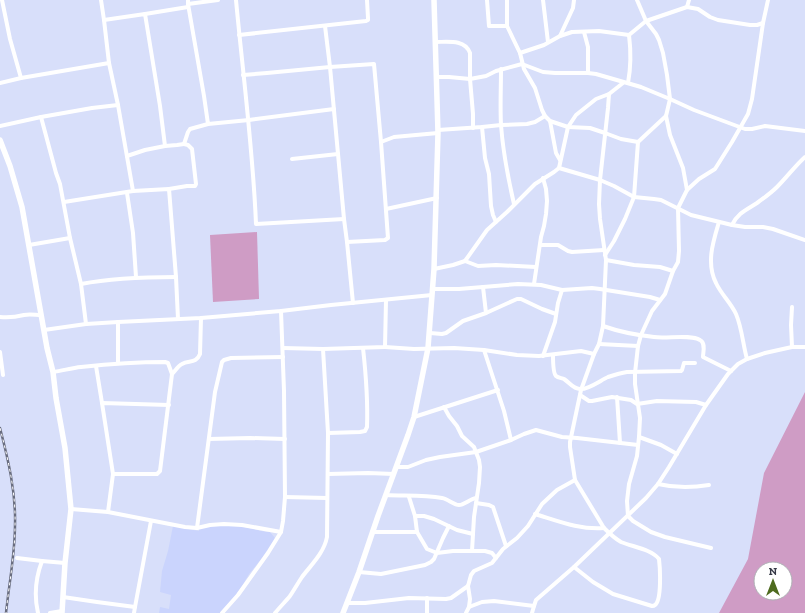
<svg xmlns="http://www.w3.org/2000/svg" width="805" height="613" viewBox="0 0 805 613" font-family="'Zilla Slab',serif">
<rect width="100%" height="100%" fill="#d8dffa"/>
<!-- built -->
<polygon fill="#cad4fd" points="236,525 266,532 270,532 275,538 262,558 249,574 237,595 221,613 159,613 160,607 169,609 171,595 160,592 162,571 168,551 173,526 178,527 199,531 199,528 211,526"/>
<!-- green -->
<g fill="#cf9cc5" fill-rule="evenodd">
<polygon points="257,232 259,299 213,302 210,235"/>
<path d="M805,392V613H719L748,559L764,473ZM761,569H785V593H761Z"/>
</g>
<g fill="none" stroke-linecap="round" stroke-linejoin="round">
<!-- street -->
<g stroke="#fff" stroke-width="4">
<polyline points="2,0 10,39 21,78"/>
<polyline points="188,0 188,4 218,0"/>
<path d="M236,0C243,75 253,149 256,224L344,219"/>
<polyline points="487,0 489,26 507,26"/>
<polyline points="507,0 507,26 520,53 524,69 535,88 542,110 545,116 550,121 568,127 590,128 605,133 621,139 638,142"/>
<polyline points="543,0 548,42"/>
<polyline points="188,4 204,96 208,124 249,120 334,109"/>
<polyline points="687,7 689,0"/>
<polyline points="145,14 188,7"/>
<polyline points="104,20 145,14 160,106 165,146 145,150 127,156"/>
<polyline points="325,26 330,67 344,219 347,242 353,303"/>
<polyline points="584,32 588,47 588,73"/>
<polyline points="239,35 366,21 368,20 368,18 367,0"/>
<polyline points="560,36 573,8 574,0"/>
<path d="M436,42C447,42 465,39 470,53V79L473,114V128"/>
<polyline points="520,53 544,45 560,36 572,32 599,31 629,35 646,21 687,7 698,9 710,17 718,20 750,25 757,25 763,23"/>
<path d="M501,69C501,88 500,106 501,125C503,152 508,178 514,204"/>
<polyline points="243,75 267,73 330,67 374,64 381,142 388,238 385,240 347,242"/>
<polyline points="437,77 449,77 470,79 486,76 496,71 522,64 543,72 555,73 588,73 596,74 641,87 670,99 694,110 745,129 752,129 765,126 805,131"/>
<polyline points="0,83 21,78 109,63"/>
<path d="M628,83C631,67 631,51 629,35"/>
<polyline points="666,116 670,135 683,168 687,190 678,208 679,251 678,262 673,271 665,294 652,311 641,335 638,346 635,373 635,384 640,418 639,437 637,456 629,484 627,501 628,516 633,521 651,532 665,537 711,548"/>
<polyline points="41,117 92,108 118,105"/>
<polyline points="550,121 556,153 560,160"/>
<polyline points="0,126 41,117 56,173 60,184 70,238 81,284 86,324"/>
<polyline points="482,127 485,158 489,174 491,206 493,215 496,222"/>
<polyline points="438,130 482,127 501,125 527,124 535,122 545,116"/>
<polyline points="381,142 394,137 438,133"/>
<polyline points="165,146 177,145 184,144 188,132 190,129 208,124"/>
<polyline points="292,159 338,154"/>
<polyline points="559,168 600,180 614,186 634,197 654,199 661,200 691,215 732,225 745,227 763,227 773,229 805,240"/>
<polyline points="169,189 187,186 195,186 196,184 192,149 188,145 184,144"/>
<polyline points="687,190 699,179 715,169 732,142 748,114 752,99 763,23 768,0"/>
<polyline points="133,191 169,189 176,277 178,319"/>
<polyline points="127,193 133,233 136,277"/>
<polyline points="64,202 133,191 118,105 109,63 104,20 101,0"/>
<polyline points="386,209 437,198"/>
<path d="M719,222C713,242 706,263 716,283C721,294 731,303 736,314C742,328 743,345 747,359"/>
<path d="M732,225C738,213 746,210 757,203C764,198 771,193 777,187C787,177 795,166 805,157"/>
<polyline points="29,245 70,238"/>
<polyline points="540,245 558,245 568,251 572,252 604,250"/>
<polyline points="605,255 614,241 625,219 634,197 638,142 666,116 670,99 667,75 663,53 659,40 656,34 646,21 637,0"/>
<polyline points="606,260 634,265 660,267 673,271"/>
<polyline points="465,261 478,266 496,265 536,267"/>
<polyline points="434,269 453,265 465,261 487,230 507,212 535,184 554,172 559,168 568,127 576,115 596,99 609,94"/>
<path d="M81,284C112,278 144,277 176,277"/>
<polyline points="534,284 541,237 544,226 546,214 547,201 546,189 543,178"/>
<polyline points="433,289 459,289 518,284 541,285 562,290 592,288 600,289 650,297 660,300"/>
<polyline points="486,313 517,299 521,299 542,309 556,314"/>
<path d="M0,317C9,318 16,317 24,315C29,314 36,315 41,315"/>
<polyline points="118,322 118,363"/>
<path d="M603,326C620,332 636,335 654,337C666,339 690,334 700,340C706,343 703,352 703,357L731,371"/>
<polyline points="44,330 86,324 118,322 201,318 281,311 331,305 432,295"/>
<polyline points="430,333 442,334 446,333 463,321 486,313 483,287"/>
<polyline points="599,344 638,346"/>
<polyline points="385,347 414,349 454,348 484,350 517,355 539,356 581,351 594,354"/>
<polyline points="792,347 791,325 792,307"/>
<polyline points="283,348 323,349 385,347 386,300"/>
<polyline points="484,350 504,411 511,440"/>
<polyline points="0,352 3,375"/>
<path d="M553,355C553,359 553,373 556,376C558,378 562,378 564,379C570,383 573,389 580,389C588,390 601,380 608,377C614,375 620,373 627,372L681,371L682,370L684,363H695"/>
<polyline points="543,356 555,322 558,303 562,290"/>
<polyline points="96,366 102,403"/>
<path d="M53,372C62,371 71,368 81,367C109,364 137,362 165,362L168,363L172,374"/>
<polyline points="580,395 589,401 592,401 612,397 631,400 637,404 657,401 696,402 706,405"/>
<polyline points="617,397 620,443"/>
<polyline points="444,407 449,416 457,426 462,436 474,447 479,460 480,467 479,483 474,517 472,551"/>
<polyline points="414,417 498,390"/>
<path d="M328,433L360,432L365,431L367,427C368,400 366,375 363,348"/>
<polyline points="639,437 661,445 677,454"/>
<polyline points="209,439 250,438 285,439"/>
<polyline points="396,467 408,467 426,460 440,457 476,452 511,440 524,434 536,430 562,437 577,438 638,445"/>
<polyline points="113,474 102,403 169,405"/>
<polyline points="328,474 368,473 394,474"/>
<path d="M658,484C675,488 691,488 709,485"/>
<path d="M386,495C404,496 424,495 442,498C448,499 454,505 459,505C464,505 470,499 476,498"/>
<polyline points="285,497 327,498"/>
<polyline points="409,497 415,516 417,532 427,549 437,553 453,551 485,551 492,553 496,558"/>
<polyline points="476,503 489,505 493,507 506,546"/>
<polyline points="71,509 108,512 185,527 197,528 210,525 224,524 242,525 281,532"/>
<path d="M108,512L113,474H157L160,471L172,374C175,371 178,366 182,364C189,360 196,364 200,354L201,318"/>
<path d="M535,514C558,521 580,530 604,528"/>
<polyline points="415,516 424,516 434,519 457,530 473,534"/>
<polyline points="197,528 215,392 222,362 224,360 231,358 283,357"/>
<polyline points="372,532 417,532"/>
<polyline points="17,558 42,561"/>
<path d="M574,567L593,582L613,594L652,606C653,606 654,606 655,605C662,600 660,567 659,559C651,549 633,547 621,542C614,538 609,533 604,528L575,480L570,447V442L581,390L594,354L599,344L603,326L606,260L600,219L599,204L600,180L608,108L609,94L623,83"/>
<polyline points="359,572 381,574 425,565 431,562 434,559 443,538 449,526"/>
<polyline points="63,597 97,602 135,607 134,613"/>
<polyline points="347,603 365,603 409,598 446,599 451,598 468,586"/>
<polyline points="135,607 151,521"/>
<polyline points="469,607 482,602 494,601 534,606"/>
<path d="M38,613C34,596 36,577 42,561L65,563"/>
<polyline points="50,613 62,611"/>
<polyline points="222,613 238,595 268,553 281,532 283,521 285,497 284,391 281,311"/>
<path d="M275,613C280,607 285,602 290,596C294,590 298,583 302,577C311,565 324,553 327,537L328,433L323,349"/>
<polyline points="427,613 427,598"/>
<polyline points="466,613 469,607 470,599 468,586 471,575 474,571 492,563 503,549 517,538 528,526 542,504 557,490 575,480"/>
<polyline points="532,613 534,606 536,600 574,567 646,498 658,484 669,467 706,405 728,374 738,364 747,359 765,353 792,347 805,347"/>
</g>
<!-- secondary -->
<g stroke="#fff" stroke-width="5.5">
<polyline points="0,140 10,166 22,207 47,348 53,372 56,398 65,448 71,509 65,563 62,613"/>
<polyline points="343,613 359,572 378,516 408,435 414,417 428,348 434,269 438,133 434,0"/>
</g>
<defs>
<path id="rail" d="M0,428C8,459 16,492 15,525C15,554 9,584 6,613"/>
</defs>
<!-- rail casing -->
<use href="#rail" stroke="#696d7f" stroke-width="2.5"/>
<!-- rail -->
<use href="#rail" stroke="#fff" stroke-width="1" stroke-dasharray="3" stroke-linecap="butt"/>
</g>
<!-- north arrow -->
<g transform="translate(773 581)"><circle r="19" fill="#ffffff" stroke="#afb0b5"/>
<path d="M0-3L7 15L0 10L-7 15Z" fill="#4e6b1f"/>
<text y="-6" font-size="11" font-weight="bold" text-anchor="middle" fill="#373a47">N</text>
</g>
</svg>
